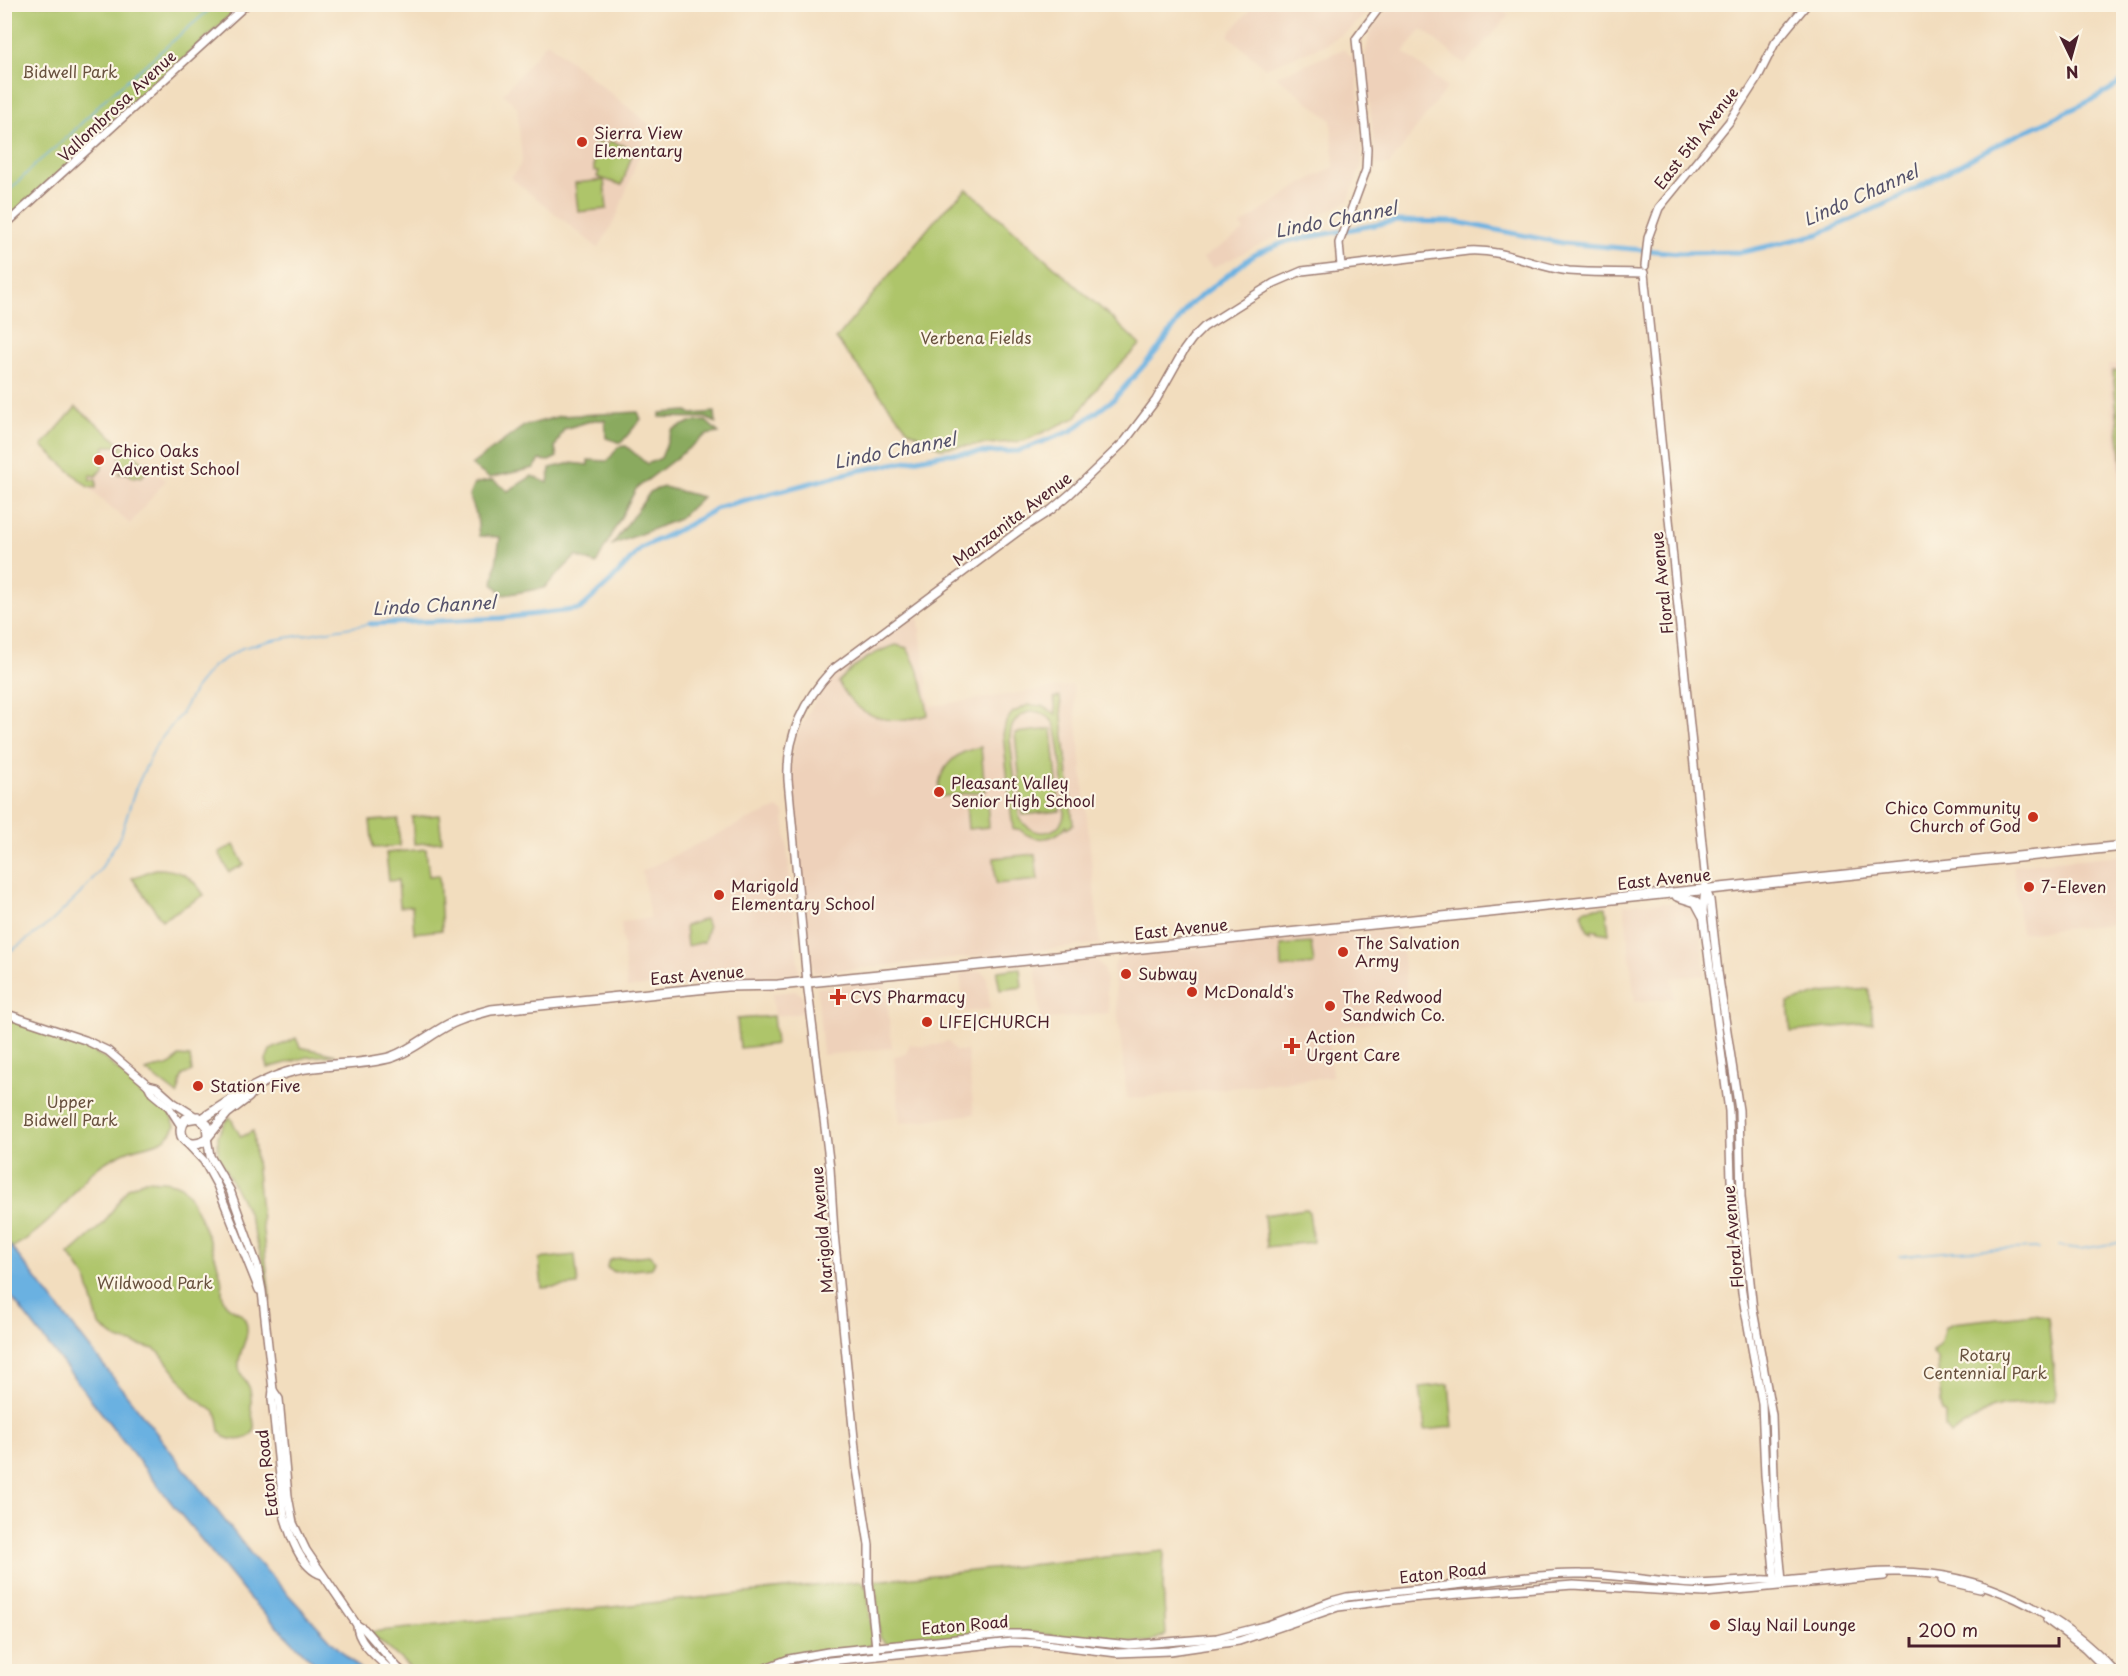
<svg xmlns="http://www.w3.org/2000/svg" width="2128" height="1676" viewBox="0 0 2128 1676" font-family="'Playpen Sans',sans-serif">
<rect width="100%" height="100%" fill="#fcf5e5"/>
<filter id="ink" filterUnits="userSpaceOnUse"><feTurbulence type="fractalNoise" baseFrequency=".0167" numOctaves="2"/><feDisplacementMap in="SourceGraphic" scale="12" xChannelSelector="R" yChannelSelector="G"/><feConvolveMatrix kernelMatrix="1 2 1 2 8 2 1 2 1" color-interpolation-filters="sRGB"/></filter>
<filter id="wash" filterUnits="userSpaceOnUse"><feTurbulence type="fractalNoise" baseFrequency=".008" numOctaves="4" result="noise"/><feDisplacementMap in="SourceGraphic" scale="24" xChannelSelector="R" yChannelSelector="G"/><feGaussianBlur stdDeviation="1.35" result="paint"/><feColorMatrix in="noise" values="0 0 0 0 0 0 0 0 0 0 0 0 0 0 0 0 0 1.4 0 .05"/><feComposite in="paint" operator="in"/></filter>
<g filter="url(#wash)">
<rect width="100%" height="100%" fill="#f2ddbe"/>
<!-- built -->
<g fill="#eed1ba">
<polygon points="1254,5 1254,4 1376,5 1349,30 1324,45 1265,68 1228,35"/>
<polygon points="1390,5 1496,5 1509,15 1465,64 1422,29 1404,52 1447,87 1389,165 1377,165 1373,160 1375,157 1365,56 1370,32"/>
<polygon points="547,42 650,125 616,218 598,248 511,178 519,167 522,160 517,107 503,94"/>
<polygon points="1344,49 1350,56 1356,55 1362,155 1362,164 1348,201 1213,268 1203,258 1244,231 1241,225 1301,184 1334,167 1331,120 1276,76"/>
<polygon points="2123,363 2123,519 2108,365"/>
<polygon points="76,406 166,480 130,524 41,446"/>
<polygon points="918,614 930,706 1073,685 1100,944 813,973 791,775 791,760 795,739 806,716 824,687 847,664"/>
<polygon points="778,808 784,813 799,974 743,976 627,988 621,922 650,918 642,871 743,822"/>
<polygon points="2123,855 2123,923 2021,933 2013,865"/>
<polygon points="1642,903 1692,903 1698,908 1705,975 1672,978 1674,998 1635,1002 1624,905"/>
<polygon points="1388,930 1396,933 1401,940 1410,1019 1328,1028 1332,1077 1127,1099 1113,968 1117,960 1124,955"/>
<polygon points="1096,960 1104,968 1109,1013 1041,1020 1035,966"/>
<polygon points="981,971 987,977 990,1009 964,1012 960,973"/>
<polygon points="885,980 892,1048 823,1055 817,988"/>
<polygon points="796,991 802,995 804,1013 775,1016 772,993"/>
<polygon points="948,1041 955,1051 967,1051 974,1114 900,1123 894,1056 906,1054 910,1044 923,1046 937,1045"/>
</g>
<!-- green -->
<g fill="#aec56a" stroke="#7c724a" stroke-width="1.5" fill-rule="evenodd">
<polygon points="5,5 242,5 5,223"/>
<polygon points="609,141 634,149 622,185 597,177 599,171 594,171 594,144 603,143 606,147 605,151"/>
<polygon points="604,180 607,209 578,212 575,183"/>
<polygon points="967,189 1113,319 1140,345 1101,383 1075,418 1024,441 940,448 908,430 836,339 940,214"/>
<polygon points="2123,370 2124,370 2123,477 2113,371"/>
<polygon points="76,407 149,467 142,477 136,476 134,478 127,473 119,474 124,466 120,460 120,446 105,446 102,469 96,476 90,475 90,480 96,479 96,488 88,487 42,446"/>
<path d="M896,645L907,648C921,673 924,687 928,715C888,726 859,720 838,682C855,664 873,652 896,645Z"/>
<path d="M1060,697L1073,824L1067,829L1066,826C1054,841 1034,843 1019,829L1013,830L1003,734L1006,722L1012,713L1028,705L1043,706L1056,714L1054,698ZM1033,711C1041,712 1048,715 1053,722C1059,730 1067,809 1063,819C1053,840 1027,834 1019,816L1010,739C1010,724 1018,714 1033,711Z"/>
<polygon points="1052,729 1060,811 1023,815 1015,733"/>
<path d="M981,747L985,791L939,797C936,769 955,751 981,747Z"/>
<polygon points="987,801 989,827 968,829 966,803"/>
<polygon points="439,815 442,842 414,844 412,817"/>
<polygon points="398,819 400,846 373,848 370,821"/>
<polygon points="234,845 244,865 229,872 219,852"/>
<polygon points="426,849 429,876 439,875 442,930 414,933 412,906 400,907 398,880 389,881 386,853"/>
<polygon points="1035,854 1038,880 996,884 994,858"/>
<path d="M155,869C179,869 191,875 204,895L162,920L132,878Z"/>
<polygon points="1606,907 1609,934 1598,932 1598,930 1592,930 1592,933 1588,931 1582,913 1584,909"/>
<polygon points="705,919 708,927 704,942 687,946 685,926"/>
<polygon points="1311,943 1314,964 1282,968 1281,945"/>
<polygon points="1020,968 1022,987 1000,990 997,974 998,971"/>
<polygon points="1869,989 1873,1023 1791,1032 1788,1003 1822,993"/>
<polygon points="773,1016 776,1044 740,1048 737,1019"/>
<path d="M5,1018L80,1043L104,1058L144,1092L168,1110L175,1125C169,1145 146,1144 130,1150C115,1156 98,1165 87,1177C80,1184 75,1192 69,1199C53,1219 28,1241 5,1251Z"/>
<polygon points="296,1038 300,1047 336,1055 307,1057 268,1068 266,1060 270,1050"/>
<path d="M179,1056L190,1057L192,1072L183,1075C179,1081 181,1089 177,1095L146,1071C160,1064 167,1072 179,1056Z"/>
<polygon points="230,1117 241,1137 253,1131 270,1301 261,1256 248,1213 218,1155 218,1135 226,1121"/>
<path d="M145,1180C157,1181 171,1180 181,1186C194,1196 218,1261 221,1278C223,1285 221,1295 224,1301C228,1311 243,1310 246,1322C251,1338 237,1351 239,1367C240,1375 246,1380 249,1387C252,1394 251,1403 251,1410C252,1416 255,1422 254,1428C253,1442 233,1441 224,1437L220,1431L218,1418L215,1412L195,1398L160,1353L154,1349L117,1339L99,1325L86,1278L69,1254L103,1224L128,1188Z"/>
<polygon points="1306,1209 1309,1212 1313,1242 1267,1247 1264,1215"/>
<polygon points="575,1255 578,1285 542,1288 539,1259"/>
<polygon points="649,1255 655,1261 652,1268 614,1272 607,1268 608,1262 612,1259"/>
<polygon points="2034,1314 2048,1317 2056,1394 2053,1401 2002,1406 1990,1409 1951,1434 1945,1427 1945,1414 1942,1412 1937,1359 1932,1352 1940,1344 1945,1327 1953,1323"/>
<polygon points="1449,1384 1453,1427 1425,1430 1420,1387"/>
<polygon points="1164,1551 1163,1588 1166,1635 1149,1642 1101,1641 1026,1632 887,1644 880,1638 875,1581"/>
<polygon points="862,1581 867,1589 873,1640 869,1646 813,1652 756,1671 415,1672 370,1632"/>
</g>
<!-- forest -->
<g fill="#8aaa5e" stroke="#6a6444" stroke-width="1.5">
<polygon points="687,411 692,414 715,412 716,423 706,418 660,417 660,413"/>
<polygon points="638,412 641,419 621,443 606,438 605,420 594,420 564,429 555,447 557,457 549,461 540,460 534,468 489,478 471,465 524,426 560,416"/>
<polygon points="706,421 719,433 706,435 636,489 596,564 576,556 544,588 504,595 493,584 500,537 479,536 477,516 469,496 474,484 493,480 508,491 532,476 548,483 550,468 571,463 588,465 588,460 608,461 618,447 626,446 647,464 661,458 672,430 690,422"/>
<polygon points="664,487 702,497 679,519 612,545 651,491"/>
</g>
<!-- water -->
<polygon fill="#6ab1e1" stroke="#5a6886" stroke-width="1.5" points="5,1239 251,1554 332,1642 362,1671 322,1671 249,1598 177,1510 5,1289"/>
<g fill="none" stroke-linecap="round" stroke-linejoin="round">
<!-- stream -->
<g stroke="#6ab1e1" stroke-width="1.5">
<polyline points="4,196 38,162 69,136 104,100 216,4"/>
<polyline points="4,956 50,923 80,894 100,870 121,835 135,790 156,745 181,714 196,687 213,666 242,648 273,640 370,624"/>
<polyline points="2058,1246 2080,1249 2124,1242"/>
<polyline points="1899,1256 1953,1251 2039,1248"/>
</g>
<!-- canal -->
<polyline stroke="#6ab1e1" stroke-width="5" points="370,624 501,618 580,609 610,582 641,548 688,525 719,507 856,471 944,454 1018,451 1071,431 1114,399 1160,347 1189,305 1255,254 1288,241 1396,221 1457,222 1562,243 1679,253 1743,252 1819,234 1900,197 2000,143 2094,99 2124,81"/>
</g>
</g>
<g filter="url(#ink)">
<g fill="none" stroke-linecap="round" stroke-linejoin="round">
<defs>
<g id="minor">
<polyline points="4,226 247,4"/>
<polyline points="1341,266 1339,243 1366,170 1367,148 1356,39 1382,4"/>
<polyline points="1645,266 1648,238 1659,208 1729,122 1758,77 1775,43 1807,4"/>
<polyline points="1706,890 1710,900 1718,972 1739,1110 1741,1197 1753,1310 1772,1415 1775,1507 1782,1581"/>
<polyline points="4,1013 85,1040 108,1051 141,1079 148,1085 152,1093 169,1107 181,1126"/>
<polyline points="148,1085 156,1087 174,1103 196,1117"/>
<path d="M207,1137L210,1156L230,1190L257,1265L262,1291L273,1390L272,1399L284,1515C290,1535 300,1568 322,1575"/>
<polyline points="186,1142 204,1161 217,1185 259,1290"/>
<polyline points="273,1390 279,1399 288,1496 293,1523 306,1550 357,1625 364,1629 398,1668 403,1672"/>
<polyline points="1942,1580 1980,1589"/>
<polyline points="2047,1620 2085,1648 2109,1672"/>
<path d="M357,1625C357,1643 379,1659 392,1672"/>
<path d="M877,1656L869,1583V1545L857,1469L834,1233L830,1168L807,982L788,780C786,736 803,701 832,670L1020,530L1051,510L1070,494L1125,441L1156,400L1184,350L1192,339L1204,327L1250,298L1274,283L1302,271L1468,251C1507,249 1533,267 1569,271C1594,273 1620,272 1644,273L1705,873C1706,887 1703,901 1703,915L1729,1111L1731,1180L1742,1293L1762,1403L1765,1475L1775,1581"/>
<path d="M755,1672L789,1659L828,1652L1006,1634H1026L1129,1645L1217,1638L1268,1625L1332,1601L1347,1597C1392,1592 1437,1587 1482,1582C1515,1579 1548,1573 1582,1574C1619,1574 1657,1583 1695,1584C1716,1584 1737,1581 1758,1580C1770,1579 1782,1582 1794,1580C1829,1577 1864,1571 1899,1572C1982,1572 2059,1611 2115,1672"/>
<polyline points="778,1672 820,1662 1012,1642 1036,1643 1117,1653 1170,1651 1239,1641 1338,1607 1410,1598 1573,1585 1704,1593 1883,1576"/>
</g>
<g id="major">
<polyline points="1677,896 1696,902 1703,915"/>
<path d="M202,1119C232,1100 261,1079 296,1070C327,1063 360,1066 392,1057C412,1050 429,1035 448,1025C461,1018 476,1014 491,1010L727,986L778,985L979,965L2124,846"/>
<path d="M208,1135L207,1125L198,1117L186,1119C173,1134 188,1151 204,1141L227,1113L248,1097L255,1088"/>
</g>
</defs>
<!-- minor casing -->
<use href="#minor" stroke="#9e7e74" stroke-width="10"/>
<!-- major casing -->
<use href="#major" stroke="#9e7e74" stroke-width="12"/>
<!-- minor -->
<use href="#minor" stroke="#fff" stroke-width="7"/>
<!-- major -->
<use href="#major" stroke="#fff" stroke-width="9"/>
</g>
</g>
<!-- markers -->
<g fill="#c8321e" stroke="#fcf5e5" stroke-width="2">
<circle cx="582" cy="142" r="6"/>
<circle cx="99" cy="460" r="6"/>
<circle cx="939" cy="792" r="6"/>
<circle cx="2033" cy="817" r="6"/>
<circle cx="2029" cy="887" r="6"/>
<circle cx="719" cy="895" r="6"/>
<circle cx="1343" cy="952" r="6"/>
<circle cx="1126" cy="974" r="6"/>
<circle cx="1192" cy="992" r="6"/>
<path d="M835 988h6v6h6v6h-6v6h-6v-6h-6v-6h6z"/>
<circle cx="1330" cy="1006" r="6"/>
<circle cx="927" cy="1022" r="6"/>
<path d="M1289 1037h6v6h6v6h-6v6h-6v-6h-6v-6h6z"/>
<circle cx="198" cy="1086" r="6"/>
<circle cx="1715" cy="1625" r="6"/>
</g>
<g text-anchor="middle" stroke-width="4.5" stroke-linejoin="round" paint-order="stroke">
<!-- park labels -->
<g font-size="16" fill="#68513e" stroke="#fcf5e5">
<text x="70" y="78">Bidwell Park</text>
<text x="976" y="344">Verbena Fields</text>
<text x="70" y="1108">Upper<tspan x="70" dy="18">Bidwell Park</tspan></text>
<text x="155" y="1289">Wildwood Park</text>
<text x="1985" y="1361">Rotary<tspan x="1985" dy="18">Centennial Park</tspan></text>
</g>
<!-- street labels -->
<g font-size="16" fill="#4a1f2b" stroke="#fcf5e5">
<text transform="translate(117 106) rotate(-43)" y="6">Vallombrosa Avenue</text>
<text transform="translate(1696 138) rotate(-52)" y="6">East 5th Avenue</text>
<text transform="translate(1012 519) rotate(-37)" y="6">Manzanita Avenue</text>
<text transform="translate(1662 583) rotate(-96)" y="6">Floral Avenue</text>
<text transform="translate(1664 879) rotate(-6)" y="6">East Avenue</text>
<text transform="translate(1181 929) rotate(-6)" y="6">East Avenue</text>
<text transform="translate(697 975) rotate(-5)" y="6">East Avenue</text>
<text transform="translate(822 1230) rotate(-95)" y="6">Marigold Avenue</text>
<text transform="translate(1733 1237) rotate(-95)" y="6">Floral Avenue</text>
<text transform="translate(267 1473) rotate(-97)" y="6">Eaton Road</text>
<text transform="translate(1443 1573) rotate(-6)" y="6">Eaton Road</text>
<text transform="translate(965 1625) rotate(-5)" y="6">Eaton Road</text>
</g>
<!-- poi labels -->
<g font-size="16" fill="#4a1f2b" stroke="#fcf5e5" text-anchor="start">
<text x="594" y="139">Sierra View<tspan x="594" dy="18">Elementary</tspan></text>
<text x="111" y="457">Chico Oaks<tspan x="111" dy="18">Adventist School</tspan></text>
<text x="951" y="789">Pleasant Valley<tspan x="951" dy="18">Senior High School</tspan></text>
<text x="2021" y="814" text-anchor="end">Chico Community<tspan x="2021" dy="18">Church of God</tspan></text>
<text x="731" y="892">Marigold<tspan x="731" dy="18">Elementary School</tspan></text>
<text x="2041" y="893">7-Eleven</text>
<text x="1355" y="949">The Salvation<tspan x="1355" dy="18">Army</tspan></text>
<text x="1138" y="980">Subway</text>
<text x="1204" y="998">McDonald's</text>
<text x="850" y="1003">CVS Pharmacy</text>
<text x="1342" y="1003">The Redwood<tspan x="1342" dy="18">Sandwich Co.</tspan></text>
<text x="939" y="1028">LIFE|CHURCH</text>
<text x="1306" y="1043">Action<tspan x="1306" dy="18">Urgent Care</tspan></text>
<text x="210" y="1092">Station Five</text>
<text x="1727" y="1631">Slay Nail Lounge</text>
</g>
<!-- water labels -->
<g font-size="18" font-style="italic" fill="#55526b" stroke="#fcf5e5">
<text transform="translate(1861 196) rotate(-24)" y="6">Lindo Channel</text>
<text transform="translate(1336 220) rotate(-11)" y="6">Lindo Channel</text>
<text transform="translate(895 451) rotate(-11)" y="6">Lindo Channel</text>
<text transform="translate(434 606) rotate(-3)" y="6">Lindo Channel</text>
</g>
</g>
<!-- margin -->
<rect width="2128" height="1676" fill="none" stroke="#fcf5e5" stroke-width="24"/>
<!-- north arrow -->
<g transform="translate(2071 57) rotate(175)" stroke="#fcf5e5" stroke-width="4.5" paint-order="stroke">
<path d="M0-4.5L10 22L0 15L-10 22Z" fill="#4a1f2b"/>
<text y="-9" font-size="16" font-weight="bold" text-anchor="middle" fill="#4a1f2b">N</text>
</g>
<!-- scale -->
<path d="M1909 1637v9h150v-9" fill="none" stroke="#4a1f2b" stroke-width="3"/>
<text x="1918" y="1637" font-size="18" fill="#4a1f2b" stroke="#fcf5e5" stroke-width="4.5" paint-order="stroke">200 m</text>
</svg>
